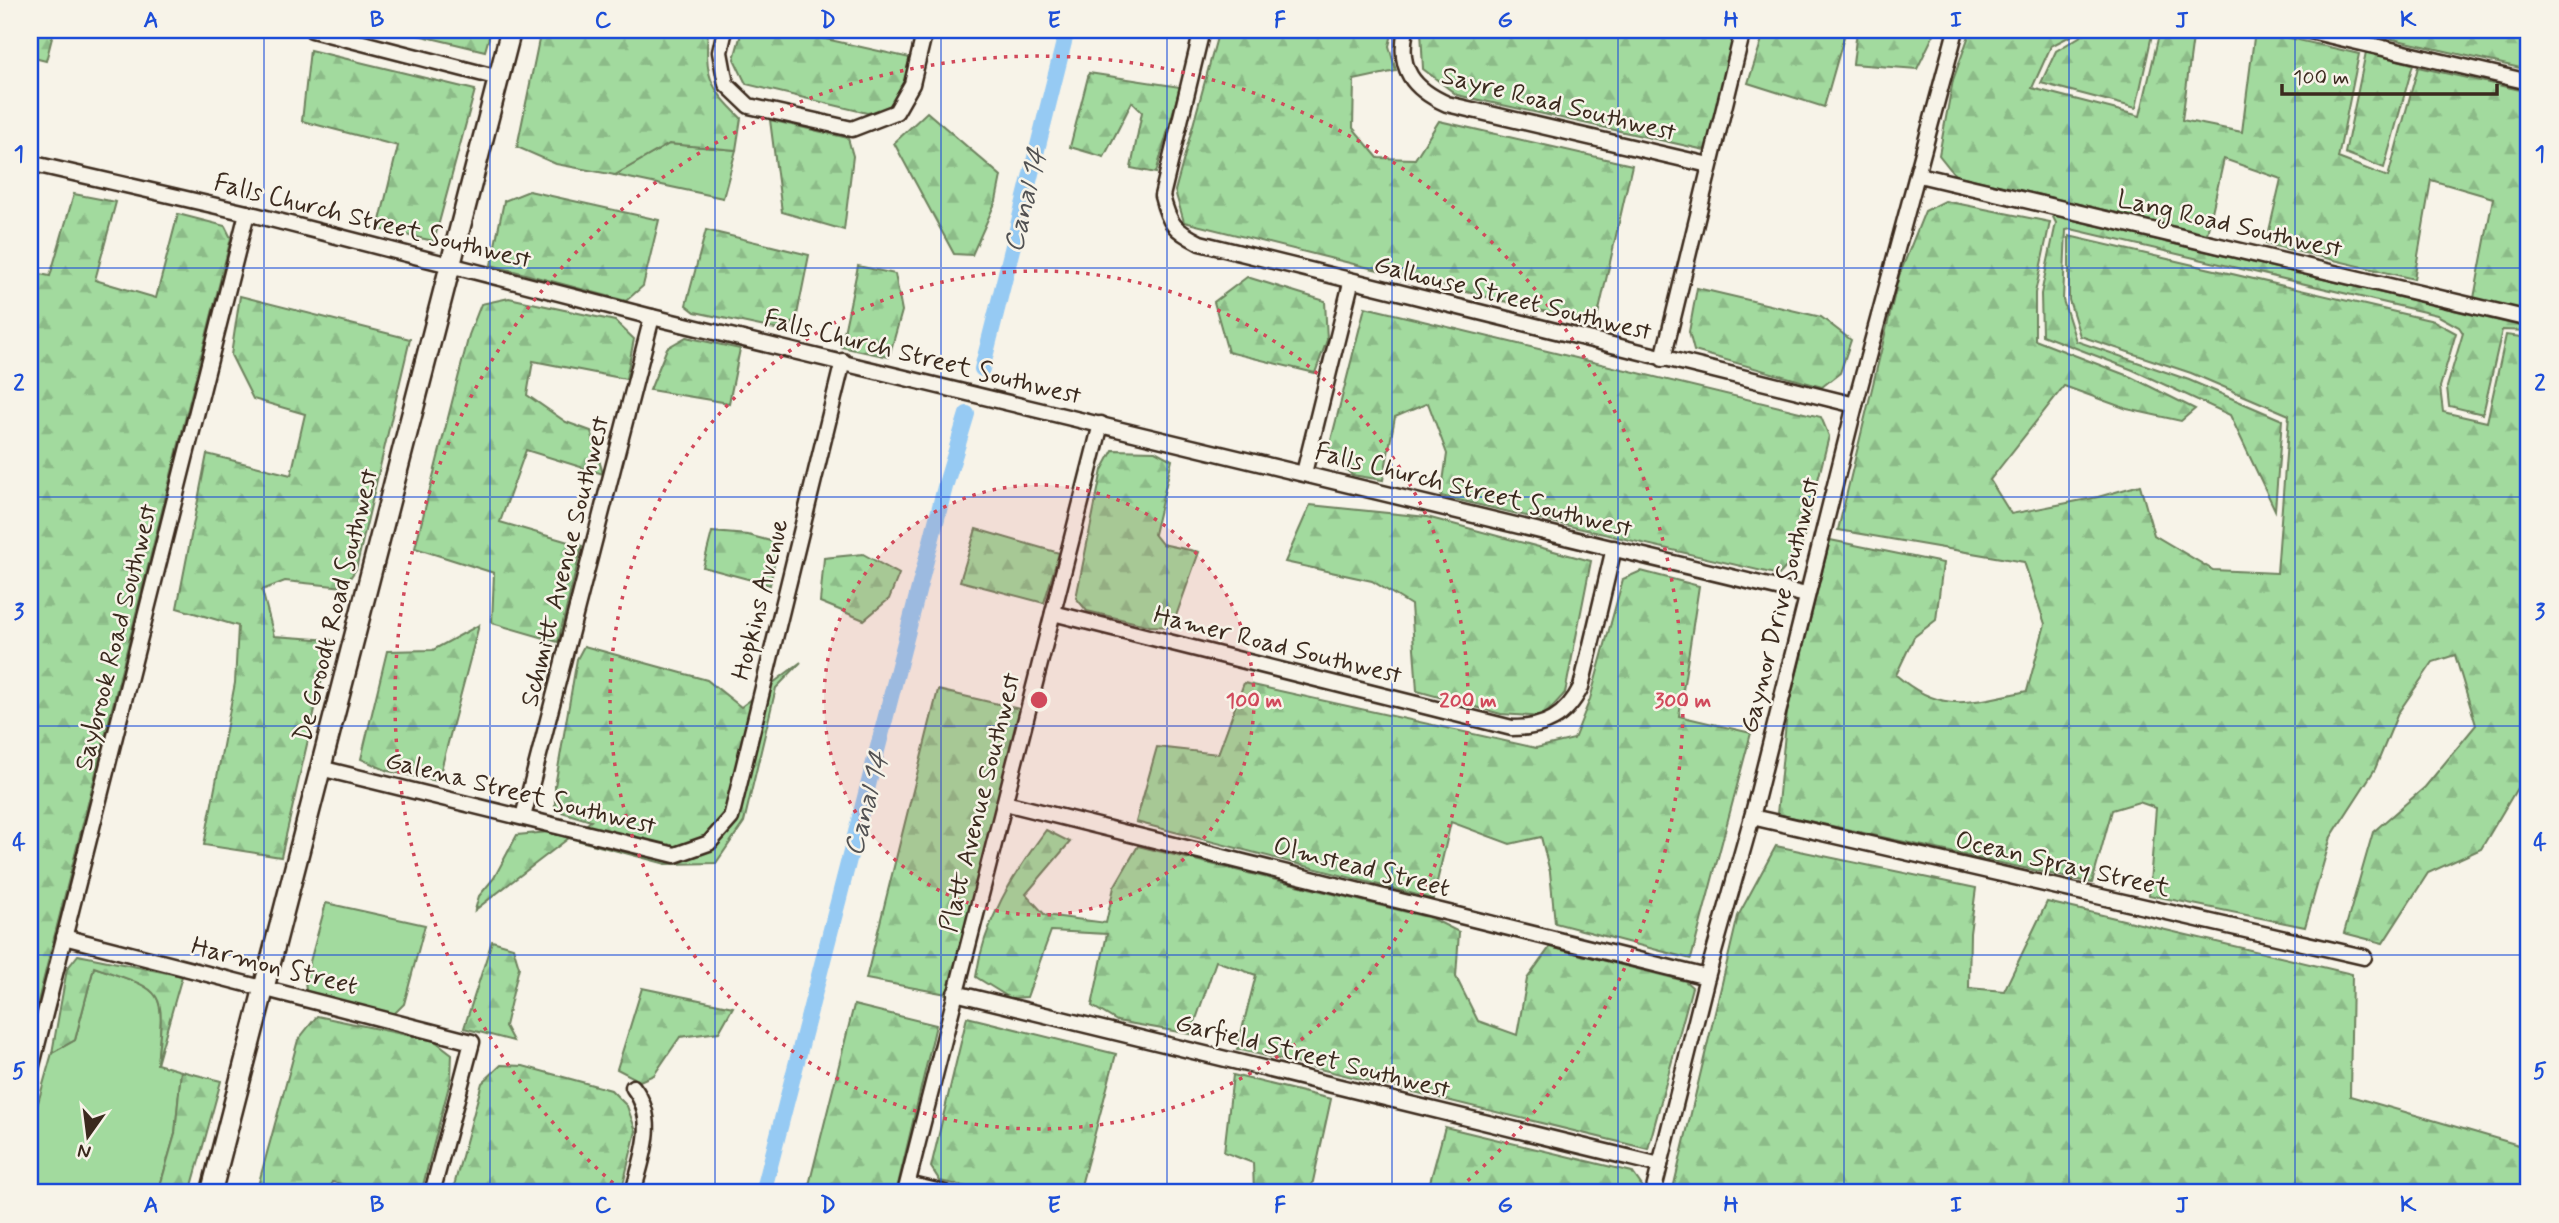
<svg xmlns="http://www.w3.org/2000/svg" width="2559" height="1223" viewBox="0 0 2559 1223" font-family="Mynerve,sans-serif">
<defs>
<pattern id="forest-firs" width="22" height="20" patternUnits="userSpaceOnUse" patternTransform="scale(1.75)"><rect width="22" height="20" fill="#a2da9e"/><path d="M5 1l3.5 6h-7zM16 11l3.5 6h-7z" fill="#8cbb88"/></pattern>
</defs>
<rect width="100%" height="100%" fill="#f7f3e8"/>
<filter id="ink" filterUnits="userSpaceOnUse"><feTurbulence type="fractalNoise" baseFrequency=".0143" numOctaves="2"/><feDisplacementMap in="SourceGraphic" scale="14" xChannelSelector="R" yChannelSelector="G"/><feConvolveMatrix kernelMatrix="1 2 1 2 8 2 1 2 1" color-interpolation-filters="sRGB"/></filter>
<g filter="url(#ink)">
<!-- green -->
<g fill="#a2da9e" stroke="#6e825e" stroke-width="2">
<polygon points="669,144 736,150 723,198 615,175"/>
<polygon points="326,903 425,925 404,1004 394,1014 306,991 305,980"/>
<path d="M94,967C167,992 165,987 157,1064L181,1071L175,1134L158,1193L30,1191V1131L52,1053L75,1040Z"/>
</g>
<!-- forest -->
<g fill="url(#forest-firs)" stroke="#6e825e" stroke-width="2">
<polygon points="30,30 54,30 46,61 30,57"/>
<polygon points="397,30 491,30 485,51"/>
<path d="M541,30H708C705,76 708,86 741,118L736,150L669,144L615,175L556,164L517,147Z"/>
<polygon points="742,30 786,30 910,58 902,91 886,110 867,113 746,84 734,59"/>
<polygon points="1219,30 1393,30 1389,46 1396,71 1354,80 1353,128 1378,158 1415,159 1439,121 1632,165 1596,324 1184,222 1175,191"/>
<polygon points="1421,30 1738,30 1705,150 1457,95 1423,69"/>
<polygon points="1765,30 1846,30 1824,107 1748,83"/>
<polygon points="1857,30 1936,30 1917,69 1853,64"/>
<polygon points="1971,30 2082,30 2051,46 2032,88 2140,116 2160,30 2194,30 2182,120 2242,132 2255,30 2359,54 2338,158 2388,177 2418,67 2529,92 2529,311 2474,298 2493,198 2431,180 2414,279 2266,244 2281,179 2224,159 2207,234 1955,175 1939,155 1953,80"/>
<polygon points="2091,30 2153,30 2136,108 2041,83 2056,51"/>
<polygon points="2353,30 2529,30 2529,70"/>
<polygon points="310,50 475,90 434,241 378,229 398,146 302,121"/>
<polygon points="2366,52 2413,64 2384,168 2345,153"/>
<polygon points="1089,73 1180,87 1156,173 1131,168 1142,112 1132,102 1104,157 1070,147"/>
<polygon points="927,112 1001,176 996,201 972,255 954,254 894,143"/>
<polygon points="770,120 848,138 853,156 844,230 782,212"/>
<polygon points="529,191 659,220 643,286 626,301 491,265 504,201"/>
<polygon points="74,194 116,202 95,280 156,298 178,214 225,226 231,238 30,1033 30,272 50,276"/>
<path d="M1945,201L2050,222L2035,293V340L2131,377L2195,409L2181,421L2127,409L2064,386L1990,480L2011,514L2098,497L2140,485L2154,535L2213,570L2277,573L2289,415L2191,373L2080,336L2069,300V236L2434,321L2456,333L2440,387L2443,412L2487,422L2506,335L2529,338V778H2523L2481,849L2428,873L2383,943L2344,933L2373,832L2425,787L2476,725L2455,655L2433,662L2398,713L2375,769L2331,837L2305,927L2149,895L2156,808L2139,802L2112,810L2092,883L1777,814L1787,713L1830,540L1943,563L1936,620L1914,637L1896,675C1942,715 1971,702 2027,691L2045,624L2024,562L1838,530L1899,276L1925,211Z"/>
<polygon points="2052,215 2529,328 2529,331 2502,330 2483,414 2449,406 2447,387 2463,333 2459,327 2437,315 2071,229 2066,230 2063,300 2076,341 2189,380 2282,420 2275,510 2230,415 2133,370 2042,335 2041,294 2056,223"/>
<polygon points="706,230 809,255 796,320 784,331 695,312 686,305"/>
<polygon points="858,266 895,274 902,311 889,357 841,347"/>
<polygon points="1247,277 1325,301 1327,340 1315,373 1228,352 1214,302"/>
<polygon points="1697,288 1821,317 1851,340 1840,373 1822,387 1694,351 1689,332"/>
<polygon points="240,296 410,339 356,569 344,587 285,581 262,590 274,636 331,640 281,857 204,845 235,683 238,626 177,608 207,454 291,475 305,414 253,399 231,355"/>
<polygon points="509,298 615,321 634,339 626,379 533,361 527,395 566,422 591,431 603,474 526,450 500,522 582,546 558,642 492,623 494,573 415,548 469,335 481,304"/>
<polygon points="1365,307 1821,417 1829,436 1800,552 1779,575 1441,496 1447,454 1428,403 1395,417 1383,480 1352,475 1328,452"/>
<polygon points="686,337 740,349 729,403 650,390 667,348"/>
<polygon points="1113,450 1155,451 1172,460 1154,534 1162,544 1199,552 1172,627 1150,626 1087,611 1076,598 1102,470"/>
<polygon points="1310,505 1427,517 1591,561 1565,693 1543,717 1501,714 1417,691 1411,605 1372,581 1285,562"/>
<polygon points="976,529 1059,553 1044,603 960,581"/>
<polygon points="712,532 748,535 778,543 770,585 703,567"/>
<polygon points="863,554 899,574 889,599 864,620 820,602 824,558"/>
<polygon points="1641,571 1699,586 1679,716 1751,733 1691,959 1555,923 1550,872 1541,837 1510,844 1451,822 1433,899 1136,822 1157,747 1218,754 1244,683 1536,748 1574,739 1590,699 1623,579"/>
<polygon points="479,625 438,781 388,771 361,759 387,651 433,650"/>
<polygon points="584,646 707,680 741,707 801,662 776,688 744,822 716,863 666,864 569,838 475,910 479,896 494,878 517,835 549,832 569,838 591,821 555,810 555,786 577,659"/>
<polygon points="938,690 1024,710 947,994 866,979"/>
<path d="M1046,830L1070,842L1026,894L1045,915L1106,923L1114,887L1138,846L1431,918L1459,932L1456,977L1478,1021L1517,1035L1527,979L1550,947L1685,981L1692,987L1648,1149L1237,1049L1256,975L1216,961L1191,1034L1117,1021L1092,1006L1107,934L1051,931L1027,997L1010,998L976,977C984,921 1013,875 1046,830Z"/>
<polygon points="1776,846 1976,888 1970,933 1969,988 2004,991 2047,902 2352,974 2350,1096 2529,1148 2522,1193 1672,1193 1738,916"/>
<polygon points="492,941 513,947 519,967 505,1026 513,1041 464,1028"/>
<path d="M78,955L182,976L157,1064C165,988 167,992 94,967L75,1040L52,1053L67,969Z"/>
<polygon points="642,988 733,1007 719,1032 680,1037 654,1075 640,1081 617,1069"/>
<polygon points="854,1005 936,1025 896,1193 807,1193"/>
<polygon points="317,1016 435,1041 452,1054 451,1078 421,1193 379,1193 332,1182 329,1193 256,1193 298,1040"/>
<polygon points="967,1017 1116,1054 1079,1193 994,1193 940,1181 931,1167"/>
<polygon points="501,1065 523,1066 611,1090 627,1106 636,1131 621,1193 562,1193 527,1185 507,1193 452,1193 482,1083"/>
<polygon points="181,1071 221,1081 190,1193 158,1193 175,1134"/>
<polygon points="1233,1075 1331,1099 1312,1186 1344,1193 1254,1193 1253,1163 1224,1152"/>
<polygon points="1445,1127 1632,1172 1642,1186 1640,1193 1427,1193"/>
</g>
<g fill="none" stroke-linecap="round" stroke-linejoin="round">
<!-- canal -->
<g stroke="#96caf3" stroke-width="16">
<polyline points="982,369 1067,30"/>
<polyline points="763,1193 945,487 967,414"/>
</g>
<defs>
<g id="street">
<polyline points="312,30 499,78"/>
<polyline points="725,30 720,52 726,84 749,106 852,129 896,112 912,84 925,30"/>
<path d="M1202,30L1162,196C1169,224 1174,230 1200,243L1855,405"/>
<path d="M1406,30C1397,69 1413,89 1447,104L1709,165"/>
<polyline points="2306,30 2529,82"/>
<polyline points="30,163 247,213 652,317 1806,595"/>
<polyline points="1919,175 2529,319"/>
<polyline points="1663,359 1743,30"/>
<polyline points="1304,473 1351,283"/>
<path d="M1053,613L1512,728C1545,728 1566,717 1581,687L1614,548"/>
<polyline points="320,768 675,855 709,843 731,818 843,361"/>
<polyline points="1005,803 1707,977"/>
<polyline points="523,817 652,317"/>
<polyline points="1752,817 2364,957"/>
<polyline points="64,937 472,1042 432,1193"/>
<polyline points="955,993 1660,1165"/>
<polyline points="30,1073 247,213"/>
<polyline points="908,1184 945,1193"/>
<path d="M633,1193C642,1156 659,1121 633,1087"/>
<polyline points="905,1193 1101,424"/>
<polyline points="1653,1193 1707,977 1752,817 1855,405 1956,30"/>
</g>
<polyline id="secondary" points="211,1193 511,30"/>
</defs>
<!-- street casing -->
<use href="#street" stroke="#3b2a1e" stroke-width="19"/>
<!-- secondary casing -->
<use href="#secondary" stroke="#3b2a1e" stroke-width="24"/>
<!-- street -->
<use href="#street" stroke="#f7f3e8" stroke-width="14"/>
<!-- secondary -->
<use href="#secondary" stroke="#f7f3e8" stroke-width="19"/>
</g>
</g>
<!-- grid -->
<path fill="none" stroke="#1d4ed8" stroke-width="2" stroke-opacity="0.55" d="M264,30V1193M490,30V1193M715,30V1193M941,30V1193M1167,30V1193M1392,30V1193M1618,30V1193M1844,30V1193M2069,30V1193M2295,30V1193M30,268H2529M30,497H2529M30,726H2529M30,955H2529"/>
<!-- distance rings -->
<circle cx="1039" cy="700" r="215" fill="#d1495b" fill-opacity=".12"/>
<g fill="none" stroke="#d1495b" stroke-width="3.5" stroke-dasharray="3.5 7">
<circle cx="1039" cy="700" r="215"/>
<circle cx="1039" cy="700" r="429"/>
<path d="M621 1190A644 644 0 1 1 1457 1190"/>
</g>
<g text-anchor="middle" stroke-width="5" stroke-linejoin="round" paint-order="stroke">
<!-- street labels -->
<g font-size="26" fill="#3b2a1e" stroke="#f7f3e8">
<text transform="translate(1559 103) rotate(14)" y="9">Sayre Road Southwest</text>
<text transform="translate(373 220) rotate(14)" y="9">Falls Church Street Southwest</text>
<text transform="translate(2230 223) rotate(13)" y="9">Lang Road Southwest</text>
<text transform="translate(1513 297) rotate(14)" y="9">Galhouse Street Southwest</text>
<text transform="translate(923 356) rotate(14)" y="9">Falls Church Street Southwest</text>
<text transform="translate(1474 489) rotate(14)" y="9">Falls Church Street Southwest</text>
<text transform="translate(564 561) rotate(-76)" y="9">Schmitt Avenue Southwest</text>
<text transform="translate(759 599) rotate(-76)" y="9">Hopkins Avenue</text>
<text transform="translate(335 605) rotate(-76)" y="9">De Groodt Road Southwest</text>
<text transform="translate(1779 605) rotate(-76)" y="9">Gaynor Drive Southwest</text>
<text transform="translate(115 637) rotate(-76)" y="9">Saybrook Road Southwest</text>
<text transform="translate(1278 644) rotate(14)" y="9">Hamer Road Southwest</text>
<text transform="translate(521 792) rotate(14)" y="9">Galena Street Southwest</text>
<text transform="translate(979 802) rotate(-76)" y="9">Platt Avenue Southwest</text>
<text transform="translate(2063 863) rotate(13)" y="9">Ocean Spray Street</text>
<text transform="translate(1362 866) rotate(14)" y="9">Olmstead Street</text>
<text transform="translate(275 965) rotate(14)" y="9">Harmon Street</text>
<text transform="translate(1313 1055) rotate(14)" y="9">Garfield Street Southwest</text>
</g>
<!-- water labels -->
<g font-size="28" font-style="italic" fill="#525253" stroke="#f7f3e8">
<text transform="translate(1024 200) rotate(-76)" y="10">Canal 14</text>
<text transform="translate(865 804) rotate(-75)" y="10">Canal 14</text>
</g>
</g>
<circle cx="1039" cy="700" r="10" fill="#d1495b" stroke="#f7f3e8" stroke-width="3.5"/>
<g font-size="21" text-anchor="middle" font-weight="bold" fill="#d1495b" stroke="#f7f3e8" stroke-width="5" stroke-linejoin="round" paint-order="stroke">
<text x="1254" y="707">100 m</text>
<text x="1468" y="707">200 m</text>
<text x="1683" y="707">300 m</text>
</g>
<!-- margin -->
<rect width="2559" height="1223" fill="none" stroke="#f7f3e8" stroke-width="77"/>
<!-- north arrow -->
<g transform="translate(88 1136) rotate(194)" stroke="#f7f3e8" stroke-width="5" paint-order="stroke">
<path d="M0-5L12 26L0 18L-12 26Z" fill="#3b2a1e"/>
<text y="-10" font-size="19" font-weight="bold" text-anchor="middle" fill="#3b2a1e">N</text>
</g>
<!-- scale -->
<path d="M2282 84v10h215v-10" fill="none" stroke="#3b2a1e" stroke-width="3.5"/>
<text x="2293" y="84" font-size="21" fill="#3b2a1e" stroke="#f7f3e8" stroke-width="5" paint-order="stroke">100 m</text>
<rect x="38" y="38" width="2482" height="1146" fill="none" stroke="#1d4ed8" stroke-width="2.5"/>
<g font-size="23" text-anchor="middle" font-weight="bold" fill="#1d4ed8">
<text x="151" y="27">A</text>
<text x="377" y="27">B</text>
<text x="603" y="27">C</text>
<text x="828" y="27">D</text>
<text x="1054" y="27">E</text>
<text x="1280" y="27">F</text>
<text x="1505" y="27">G</text>
<text x="1731" y="27">H</text>
<text x="1956" y="27">I</text>
<text x="2182" y="27">J</text>
<text x="2408" y="27">K</text>
<text x="19" y="161">1</text>
<text x="2540" y="161">1</text>
<text x="19" y="390">2</text>
<text x="2540" y="390">2</text>
<text x="19" y="619">3</text>
<text x="2540" y="619">3</text>
<text x="19" y="849">4</text>
<text x="2540" y="849">4</text>
<text x="19" y="1078">5</text>
<text x="2540" y="1078">5</text>
<text x="151" y="1212">A</text>
<text x="377" y="1212">B</text>
<text x="603" y="1212">C</text>
<text x="828" y="1212">D</text>
<text x="1054" y="1212">E</text>
<text x="1280" y="1212">F</text>
<text x="1505" y="1212">G</text>
<text x="1731" y="1212">H</text>
<text x="1956" y="1212">I</text>
<text x="2182" y="1212">J</text>
<text x="2408" y="1212">K</text>
</g>
</svg>
